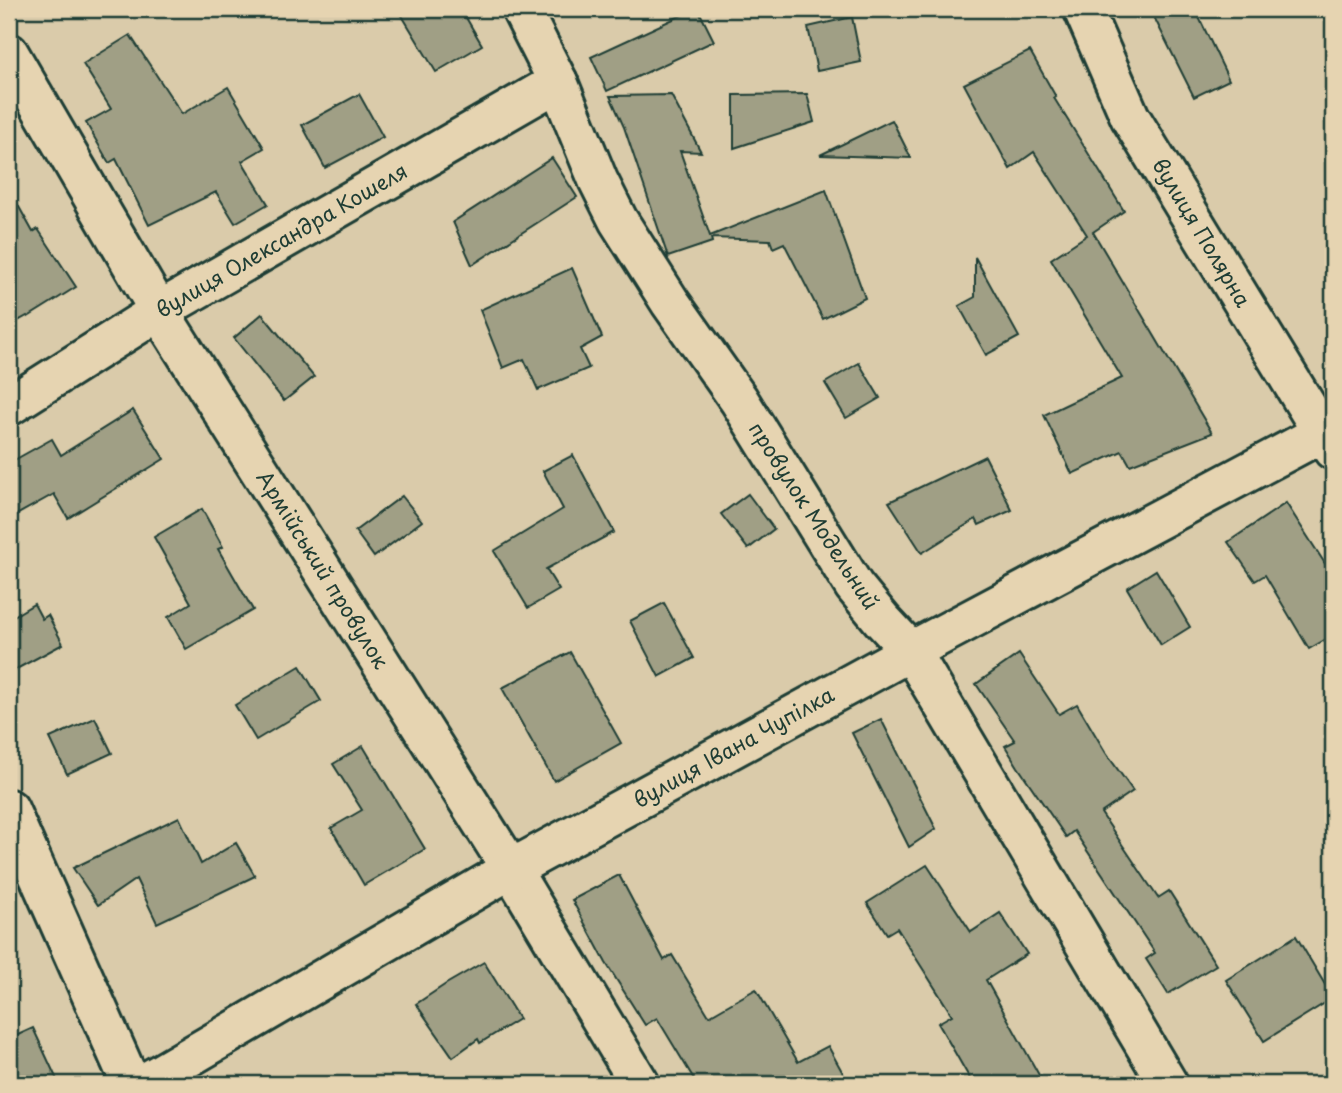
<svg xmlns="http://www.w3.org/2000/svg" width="1342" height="1093" viewBox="0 0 1342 1093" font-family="'Playpen Sans',sans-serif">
<rect width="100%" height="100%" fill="#dacbaa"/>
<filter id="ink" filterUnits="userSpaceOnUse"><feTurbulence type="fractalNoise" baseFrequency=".0143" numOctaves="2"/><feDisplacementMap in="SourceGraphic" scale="14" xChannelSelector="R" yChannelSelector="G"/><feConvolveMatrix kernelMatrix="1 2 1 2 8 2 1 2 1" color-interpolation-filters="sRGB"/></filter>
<g filter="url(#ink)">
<!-- building -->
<g fill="#a09f85" stroke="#1f3d34" stroke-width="2">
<polygon points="398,9 461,9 482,45 436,72"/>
<polygon points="695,9 698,9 714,41 607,91 591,57"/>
<polygon points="1150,9 1195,9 1229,80 1194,97"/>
<polygon points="852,17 861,62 817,71 808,27"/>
<polygon points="130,35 182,114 228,87 264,148 242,161 268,204 235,223 216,192 149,225 116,159 109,163 86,123 111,109 83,64"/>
<polygon points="1030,51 1056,97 1054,98 1124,211 1093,232 1212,433 1130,465 1122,451 1072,474 1044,415 1122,378 1051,259 1087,235 1034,152 1010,169 964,84"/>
<polygon points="359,94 383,137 325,168 302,125"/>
<polygon points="807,94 814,122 734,148 734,95"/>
<polygon points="671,95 701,152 680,151 710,236 826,190 865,298 823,319 784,243 773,248 770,240 711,238 712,242 668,257 624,127 610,96"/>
<polygon points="892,120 911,158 820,155"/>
<polygon points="552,158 577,197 472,265 453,222"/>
<polygon points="9,189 33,232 38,229 76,287 28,317 27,316 9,326"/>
<polygon points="975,257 1019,337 986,355 959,306 975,297"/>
<polygon points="572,268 602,337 580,349 589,368 538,390 524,359 503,368 480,310"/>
<polygon points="262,314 314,377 284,401 234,338"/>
<polygon points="859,363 880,398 846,418 825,383"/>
<polygon points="133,410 164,459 68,518 54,494 9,519 9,463 52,439 61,455"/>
<polygon points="573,455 614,532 546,569 559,590 528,608 494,551 563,509 543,471"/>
<polygon points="985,456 1012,510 979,525 976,519 922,553 889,502"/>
<polygon points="748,494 774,529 748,549 721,514"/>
<polygon points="402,496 422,521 374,557 355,531"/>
<polygon points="1286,503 1333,576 1333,635 1309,649 1265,575 1255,581 1228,542"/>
<polygon points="202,509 223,547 218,549 253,610 186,649 168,617 191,603 154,537"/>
<polygon points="1156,570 1190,627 1161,645 1127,588"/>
<polygon points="664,603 694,658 659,677 630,621"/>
<polygon points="34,604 42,619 48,615 63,644 9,673 9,619"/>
<polygon points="570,652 621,743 554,781 502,688"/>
<polygon points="1019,654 1059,714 1077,704 1106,753 1133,791 1101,813 1158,898 1169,891 1216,965 1168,994 1146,959 1155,953 1074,831 1066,837 1018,767 1005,746 1015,741 976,684"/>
<polygon points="300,666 321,701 256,740 235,705"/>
<polygon points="95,718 112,753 67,774 50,738"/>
<polygon points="881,719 936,829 909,847 852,733"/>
<polygon points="363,746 425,849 364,885 331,828 362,810 333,764"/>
<polygon points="179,817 201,864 236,843 255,876 157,923 136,879 98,905 73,868"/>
<polygon points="927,865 971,932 1000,913 1027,954 986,980 1044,1084 973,1084 938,1023 952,1015 897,928 887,934 867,903"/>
<polygon points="619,875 664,960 672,955 709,1016 756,989 798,1062 828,1046 849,1084 697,1084 657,1018 645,1025 606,963 572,900"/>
<polygon points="1296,936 1333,998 1264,1041 1226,980"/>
<polygon points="484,962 519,1019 480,1043 478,1039 453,1057 416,1004 446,984"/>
<polygon points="33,1028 59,1084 9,1084 9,1039"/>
</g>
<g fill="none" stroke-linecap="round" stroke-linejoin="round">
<defs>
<g id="minor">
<polyline points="521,9 558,82 598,180 618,220 670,302 739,400 854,586 882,620 911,651 1168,1084"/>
<polyline points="1083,9 1130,117 1333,450"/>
<polyline points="9,53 159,311 511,869 640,1084"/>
<polyline points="9,406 159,311 558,82"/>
<polyline points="9,809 131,1084"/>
<polyline points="143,1084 511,869 911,651 1333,427"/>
</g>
</defs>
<!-- minor casing -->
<use href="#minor" stroke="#1f3d34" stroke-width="44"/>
<!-- minor -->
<use href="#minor" stroke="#e6d4b1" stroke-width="38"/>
</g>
</g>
<g text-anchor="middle" stroke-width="5" stroke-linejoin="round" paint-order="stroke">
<!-- street labels -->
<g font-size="21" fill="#1f3d34" stroke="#e6d4b1">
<text transform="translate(1201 233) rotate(59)" y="7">вулиця Полярна</text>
<text transform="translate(282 241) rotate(-30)" y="7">вулиця Олександра Кошеля</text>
<text transform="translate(813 516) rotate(57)" y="7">провулок Модельний</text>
<text transform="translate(322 570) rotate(58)" y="7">Армійський провулок</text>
<text transform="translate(734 748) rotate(-29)" y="7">вулиця Івана Чупілка</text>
</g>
</g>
<!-- margin -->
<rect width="1342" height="1093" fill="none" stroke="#e6d4b1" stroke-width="35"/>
<rect x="18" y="18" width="1307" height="1058" fill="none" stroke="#1f3d34" stroke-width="2.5" filter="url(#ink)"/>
</svg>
